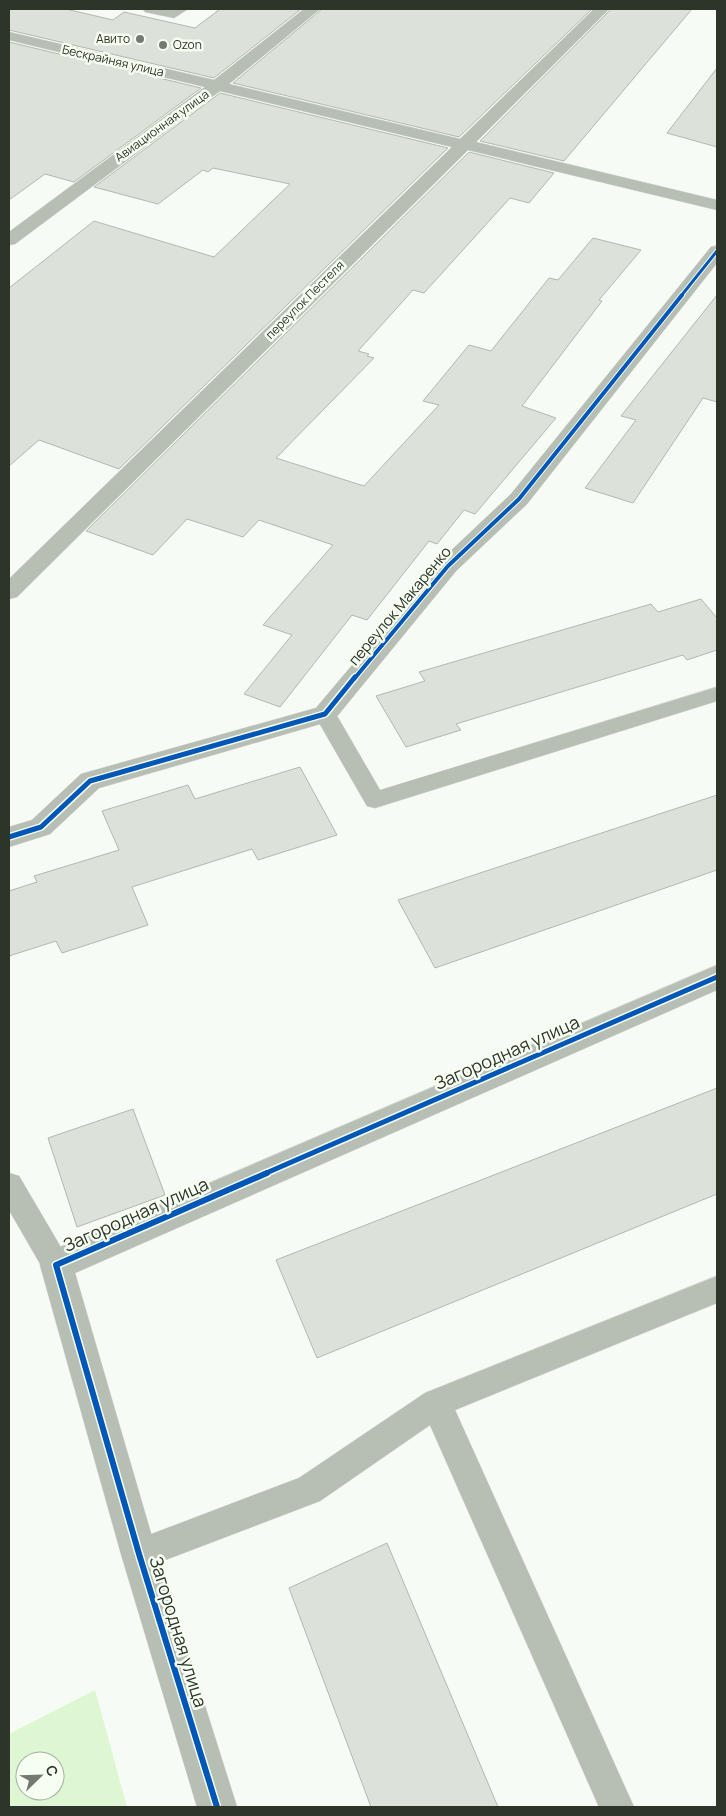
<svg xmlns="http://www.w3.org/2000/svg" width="726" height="1816" viewBox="0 0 726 1816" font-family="Manrope,sans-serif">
<rect width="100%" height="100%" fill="#f7fbf5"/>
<!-- green -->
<path fill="#def6d2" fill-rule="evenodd" d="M95,1690L127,1807H9V1734ZM25,1761H55V1791H25Z"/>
<!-- building -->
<g fill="#dce2d9" stroke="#b2b8b0">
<polygon points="9,9 66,9 113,20 124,12 195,28 220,9 301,9 214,78 9,30"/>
<polygon points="322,9 592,9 459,137 233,83"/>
<polygon points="611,9 692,9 564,161 480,141"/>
<polygon points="9,42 201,88 74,182 45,174 9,200"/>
<polygon points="717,68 717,147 667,133"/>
<polygon points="220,93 448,148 119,469 39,440 9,466 9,288 94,221 214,257 290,184 213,168 208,172 203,170 158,204 94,187"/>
<polygon points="469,152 554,173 529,203 510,198 424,293 413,290 358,351 369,354 367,356 374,358 276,458 364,486 439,405 423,401 469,345 491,351 549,278 558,280 593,238 641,250 599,300 602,301 522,406 556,418 475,514 464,510 437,544 429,541 367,620 352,615 280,707 244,694 292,635 263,625 333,545 259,520 243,537 187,519 153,555 86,531"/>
<polygon points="717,295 717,402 703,398 633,503 585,488 636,420 621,416"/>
<polygon points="701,599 717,618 717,650 687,660 683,655 456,724 461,730 406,747 376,696 425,681 419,672 651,604 658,612"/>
<polygon points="300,767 337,835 258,860 252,849 132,887 148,925 62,953 56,941 9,956 9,891 37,882 34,876 119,850 102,811 188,785 195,799"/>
<polygon points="717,795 717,870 435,968 398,900"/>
<polygon points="717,1088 717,1194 317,1358 276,1260"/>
<polygon points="133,1109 165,1195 77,1227 48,1138"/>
<polygon points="387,1543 498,1807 371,1807 289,1588"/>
</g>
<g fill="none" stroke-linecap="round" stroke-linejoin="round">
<defs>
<g id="lane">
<polygon points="143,9 188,9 174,18 145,12"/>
<polygon points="717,687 717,701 375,808 367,806 314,714 317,709 325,706 333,709 380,790"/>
<polygon points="9,1173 19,1176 66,1256 70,1265 66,1274 56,1278 46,1274 9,1210"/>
<polygon points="717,1276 717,1303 455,1410 634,1807 599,1807 430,1425 320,1501 139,1570 128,1565 123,1554 128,1543 299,1478 425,1393"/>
</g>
<g id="street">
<polygon points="304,9 320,9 229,84 460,139 594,9 609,9 476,142 717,200 717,210 468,150 17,597 9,599 9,579 452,147 220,91 15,244 9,245 9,232 205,87 9,40 9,32 214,80"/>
<polygon points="717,246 717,263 527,504 456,571 334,720 99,788 50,834 9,847 9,827 32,820 81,774 316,708 440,561 511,494 711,247"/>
<polygon points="717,965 717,990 75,1273 157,1554 237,1807 197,1807 121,1554 40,1265 44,1254"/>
</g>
</defs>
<!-- lane casing -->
<use href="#lane" stroke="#d3d7d1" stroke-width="1"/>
<!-- street casing -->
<use href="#street" stroke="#d3d7d1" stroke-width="1"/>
<!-- lane -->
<use href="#lane" fill="#b7beb4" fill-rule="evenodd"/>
<!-- street -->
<use href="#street" fill="#b7beb4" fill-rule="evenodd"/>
<defs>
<polyline id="cycleway-far3" points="681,296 717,251"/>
<polyline id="cycleway-far2" points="354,679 448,566 519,499 682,295"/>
<g id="cycleway-far1">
<polyline points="9,837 41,827 90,781 325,714 355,677"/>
<polyline points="264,1174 717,977"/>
</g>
<polyline id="cycleway" points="217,1807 139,1554 56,1265 267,1173"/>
</defs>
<!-- cycleway-far3 casing -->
<use href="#cycleway-far3" stroke="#f6fef2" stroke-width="5"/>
<!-- cycleway-far2 casing -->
<use href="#cycleway-far2" stroke="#f6fef2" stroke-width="6"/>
<!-- cycleway-far1 casing -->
<use href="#cycleway-far1" stroke="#f6fef2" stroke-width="8"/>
<!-- cycleway casing -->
<use href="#cycleway" stroke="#f6fef2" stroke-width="9"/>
<!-- cycleway-far3 -->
<use href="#cycleway-far3" stroke="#0057b8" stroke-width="3"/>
<!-- cycleway-far2 -->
<use href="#cycleway-far2" stroke="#0057b8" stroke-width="4"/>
<!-- cycleway-far1 -->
<use href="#cycleway-far1" stroke="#0057b8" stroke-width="5"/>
<!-- cycleway -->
<use href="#cycleway" stroke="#0057b8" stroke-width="6"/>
</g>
<!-- markers -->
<g fill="#747a70" stroke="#f6fef2" stroke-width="2">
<circle cx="140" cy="39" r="5"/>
<circle cx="163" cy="45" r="5"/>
</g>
<g text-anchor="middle" stroke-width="5" stroke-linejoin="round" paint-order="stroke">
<!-- far-poi labels -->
<g font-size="12" fill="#2d3529" stroke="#f6fef2" text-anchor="end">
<text x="130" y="43">Авито</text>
<text x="173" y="49" text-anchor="start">Ozon</text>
</g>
<!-- far-street labels -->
<g font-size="12" fill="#2d3529" stroke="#f6fef2">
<text transform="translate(113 61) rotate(13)" y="4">Бескрайняя улица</text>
<text transform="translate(162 126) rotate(-36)" y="4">Авиационная улица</text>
<text transform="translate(305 300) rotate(-45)" y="4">переулок Пестеля</text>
</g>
<!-- street labels -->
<g font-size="15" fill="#2d3529" stroke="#f6fef2">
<text transform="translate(400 606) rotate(-50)" y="5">переулок Макаренко</text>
</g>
<!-- near-street labels -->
<g font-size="18" fill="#2d3529" stroke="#f6fef2">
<text transform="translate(507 1053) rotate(-24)" y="6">Загородная улица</text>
<text transform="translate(136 1215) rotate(-24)" y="6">Загородная улица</text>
<text transform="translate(178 1632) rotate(73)" y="6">Загородная улица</text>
</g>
</g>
<!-- border -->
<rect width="726" height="1816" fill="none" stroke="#2d3529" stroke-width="20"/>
<!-- north arrow -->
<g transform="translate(40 1776) rotate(67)"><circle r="24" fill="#f6fef2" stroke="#a6aea2"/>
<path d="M0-4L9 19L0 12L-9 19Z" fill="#747a70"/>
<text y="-8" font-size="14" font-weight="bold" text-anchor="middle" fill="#2d3529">С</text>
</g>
</svg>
